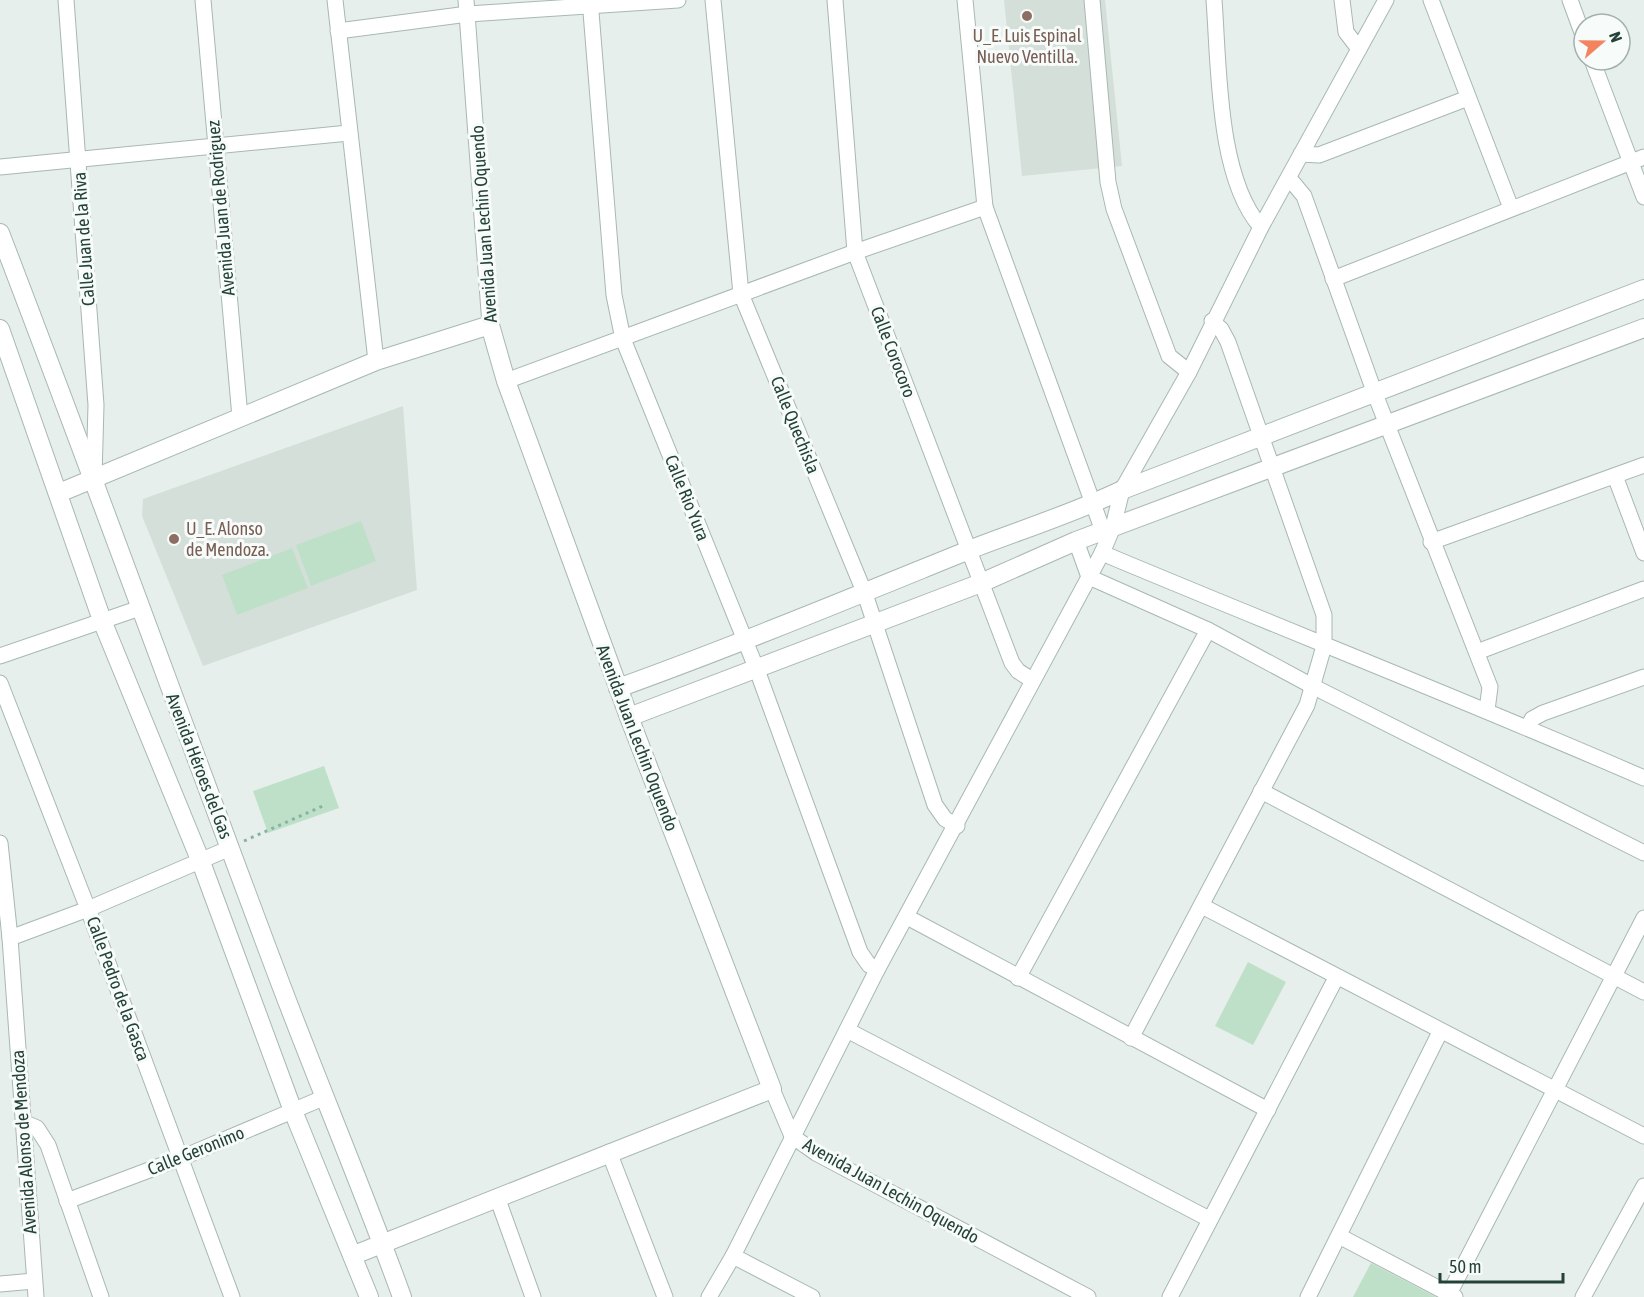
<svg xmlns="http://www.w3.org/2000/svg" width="1644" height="1297" viewBox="0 0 1644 1297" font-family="'Asap Condensed',sans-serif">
<rect width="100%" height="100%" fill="#e6efeb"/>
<!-- built -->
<g fill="#d4dfda">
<polygon points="1004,0 1105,0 1122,166 1022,176"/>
<polygon points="403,406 417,590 203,666 142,516 143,499"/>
</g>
<!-- green -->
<g fill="#bfe0c8">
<polygon points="361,521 376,561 311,586 296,545"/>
<polygon points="292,548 308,588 237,615 222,575"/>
<polygon points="324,766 339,808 268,833 253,791"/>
<polygon points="1248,962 1286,982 1253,1045 1215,1026"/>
<polygon points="1371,1263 1436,1297 1353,1297"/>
</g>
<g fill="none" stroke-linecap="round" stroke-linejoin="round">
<defs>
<g id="minor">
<polyline points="66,0 96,405 94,477"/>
<polyline points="203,0 240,417"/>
<polyline points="335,0 376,361"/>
<polyline points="466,0 490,325"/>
<polyline points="590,0 614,295 623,339 757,670 860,952 869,965 877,970"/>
<polyline points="713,0 741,294 865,594 935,805 945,819 957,826"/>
<polyline points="835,0 855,252 1012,663 1018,671 1032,680"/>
<polyline points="965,0 985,207 1103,531"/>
<polyline points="1092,0 1108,182 1114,209 1169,356 1189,372"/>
<path d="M1214,0C1219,64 1217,178 1261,227"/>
<polyline points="1342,0 1346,32 1359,49"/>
<polyline points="1431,0 1511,208"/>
<polyline points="1570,0 1584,38"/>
<polyline points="338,31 468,14 678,0"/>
<polyline points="1592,60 1644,197"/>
<polyline points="1301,154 1319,155 1468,98"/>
<polyline points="0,167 349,133"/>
<polyline points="1289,178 1304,196 1375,394 1490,687 1487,710"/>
<polyline points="1333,279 1644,157"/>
<polyline points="506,381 855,252 985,207"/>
<polyline points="1615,476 1644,553"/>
<polyline points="1076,541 1089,577 1208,630 1314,687 1644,853"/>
<polyline points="1431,542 1644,465"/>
<path d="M1102,553C1283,629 1465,700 1644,778"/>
<polyline points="1477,652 1644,589"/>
<polyline points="0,656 140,608"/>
<polyline points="0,683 88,909 232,1297"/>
<polyline points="1528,727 1532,719 1543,713 1644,677"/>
<polyline points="1261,791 1644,992"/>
<polyline points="0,843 10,938 36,1297"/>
<polyline points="1202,906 1644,1136"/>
<polyline points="907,917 1268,1110"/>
<polyline points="10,938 88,909 230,848"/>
<polyline points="1018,978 1208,630"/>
<polyline points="847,1030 1209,1219"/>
<polyline points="1131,1038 1307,705 1324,646 1324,615 1228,342 1221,329 1212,321"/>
<polyline points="772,1089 792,1136 816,1153 1088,1297"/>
<polyline points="23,1122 37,1128 48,1145 101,1297"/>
<polyline points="609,1152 665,1297"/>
<polyline points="497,1197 533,1297"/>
<polyline points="67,1201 181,1158 323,1098"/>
<polyline points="1339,1236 1455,1297"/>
<polyline points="733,1256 812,1297"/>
<polyline points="0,1284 34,1281"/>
<polyline points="1449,1294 1644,918"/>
<polyline points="709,1297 733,1256 877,970 1102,553 1113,527 1122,490 1189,372 1261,227 1386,0"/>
<polyline points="1170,1297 1336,978"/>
<polyline points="1308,1297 1440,1032"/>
<polyline points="1583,1297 1644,1186"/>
</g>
<g id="tertiary">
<path d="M0,233C93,475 181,719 272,961C314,1074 361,1184 402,1297"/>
<polyline points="0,329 103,623 201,862 293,1111 369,1297"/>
<polyline points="59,493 376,361 490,325 506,381 629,717 772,1089 354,1255"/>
<path d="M618,688C737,645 853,597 969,550C1020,530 1072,514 1122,490L1644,289"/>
<polyline points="629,717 981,583 1076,541 1644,328"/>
</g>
</defs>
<!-- minor casing -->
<use href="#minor" stroke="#a8b8b2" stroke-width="17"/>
<!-- tertiary casing -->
<use href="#tertiary" stroke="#a8b8b2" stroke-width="20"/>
<!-- path -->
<polyline stroke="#86b3a5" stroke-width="3" stroke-dasharray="3 4.5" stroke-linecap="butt" points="244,841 325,805"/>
<!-- minor -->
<use href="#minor" stroke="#fff" stroke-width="15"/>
<!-- tertiary -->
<use href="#tertiary" stroke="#fff" stroke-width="18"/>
</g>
<!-- markers -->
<g fill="#8d6e63" stroke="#f7fbf9" stroke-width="2">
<circle cx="1027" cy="16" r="6"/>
<circle cx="174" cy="539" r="6"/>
</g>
<g text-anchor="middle" stroke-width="6" stroke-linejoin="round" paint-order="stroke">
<!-- education labels -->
<g font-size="18" fill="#785e54" stroke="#f7fbf9">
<text x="1027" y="42">U_E. Luis Espinal<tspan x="1027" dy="21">Nuevo Ventilla.</tspan></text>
<text x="186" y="535" text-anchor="start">U_E. Alonso<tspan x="186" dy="21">de Mendoza.</tspan></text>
</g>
<!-- street labels -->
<g font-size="18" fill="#24423a" stroke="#f7fbf9">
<text transform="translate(221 208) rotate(-95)" y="6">Avenida Juan de Rodriguez</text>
<text transform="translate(484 224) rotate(-94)" y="6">Avenida Juan Lechin Oquendo</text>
<text transform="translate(84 239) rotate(-94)" y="6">Calle Juan de la Riva</text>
<text transform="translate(893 352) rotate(69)" y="6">Calle Corocoro</text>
<text transform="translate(795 425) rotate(68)" y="6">Calle Quechisla</text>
<text transform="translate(687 498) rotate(68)" y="6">Calle Rio Yura</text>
<text transform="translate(637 738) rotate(69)" y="6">Avenida Juan Lechin Oquendo</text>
<text transform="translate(199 766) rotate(69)" y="6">Avenida Héroes del Gas</text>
<text transform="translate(118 989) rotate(70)" y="6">Calle Pedro de la Gasca</text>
<text transform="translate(24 1142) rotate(-94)" y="6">Avenida Alonso de Mendoza</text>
<text transform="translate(196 1151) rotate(-22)" y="6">Calle Geronimo</text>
<text transform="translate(891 1191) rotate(29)" y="6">Avenida Juan Lechin Oquendo</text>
</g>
</g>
<!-- north arrow -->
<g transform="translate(1602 42) rotate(70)"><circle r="28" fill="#f7fbf9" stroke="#a3b1ad" stroke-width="1.5"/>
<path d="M0-4.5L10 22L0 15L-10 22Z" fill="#f4845f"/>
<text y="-9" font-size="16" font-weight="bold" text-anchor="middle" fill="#24423a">N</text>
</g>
<!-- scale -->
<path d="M1440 1273v9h123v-9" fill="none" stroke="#24423a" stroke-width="3"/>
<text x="1449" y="1273" font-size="18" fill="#24423a" stroke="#f7fbf9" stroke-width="4.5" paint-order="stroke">50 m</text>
</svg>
